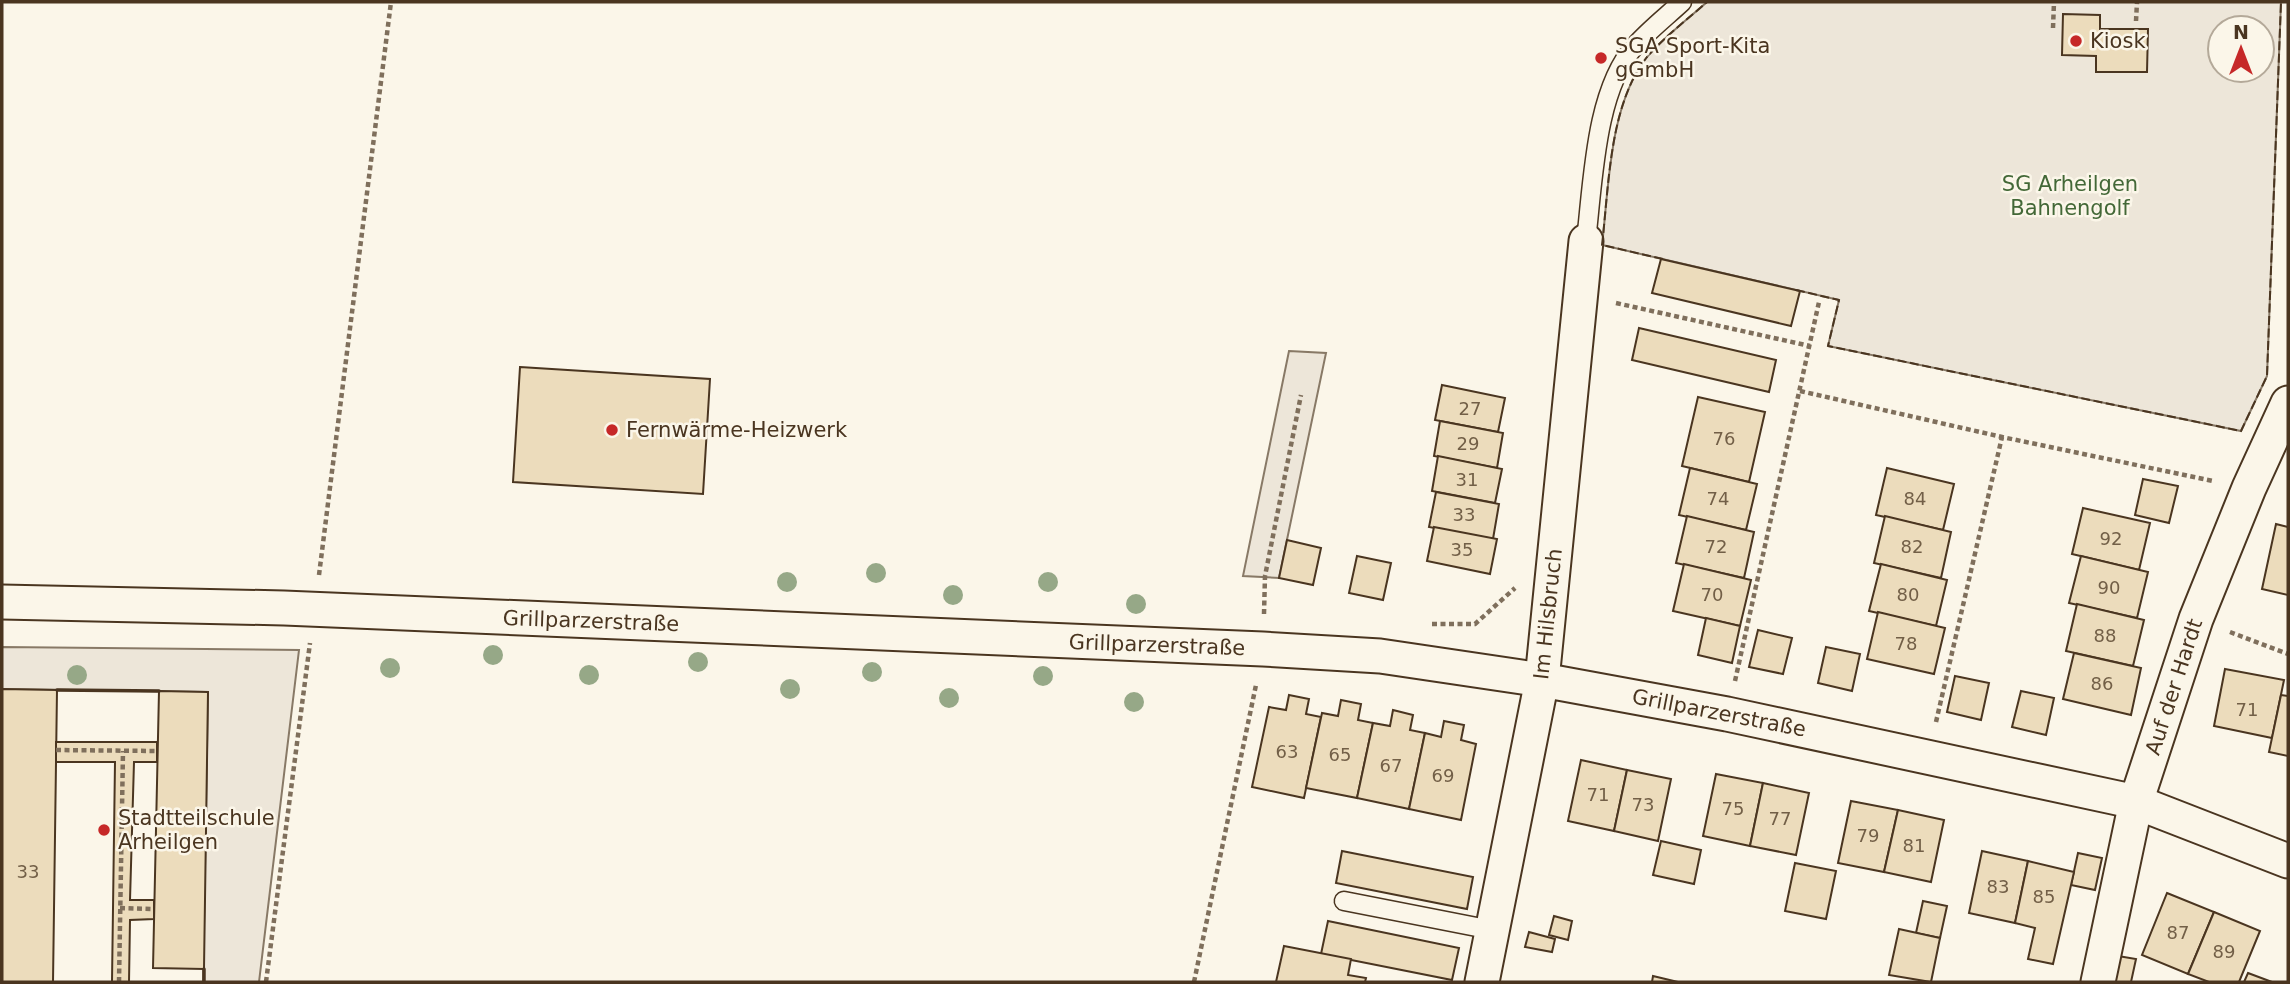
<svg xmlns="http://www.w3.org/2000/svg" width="2290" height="984" viewBox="0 0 2290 984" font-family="'DejaVu Sans',sans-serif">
<rect width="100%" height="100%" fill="#fbf6e9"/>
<!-- green -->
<g fill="#ede6d9" stroke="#887966" stroke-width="2" fill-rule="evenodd">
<path d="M1707,2H2281L2267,376L2241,431L1828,346L1839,300L1602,245C1609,186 1609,105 1647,57C1664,37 1688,19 1707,2ZM2220,28H2262V70H2220Z"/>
<polygon points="1289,351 1326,353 1279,578 1243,576"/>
<polygon points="2,647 299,650 259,982 203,982 208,692 2,689"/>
</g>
<!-- building -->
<g fill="#ecdcbc" stroke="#4a3520" stroke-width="2">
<polygon points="2063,14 2100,15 2100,29 2148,29 2147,72 2096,72 2096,56 2062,55"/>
<polygon points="1661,259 1800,291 1791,326 1652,293"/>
<polygon points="1639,328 1776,360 1769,392 1632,360"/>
<polygon points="520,367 710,379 703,494 513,482"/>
<polygon points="1442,385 1505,398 1498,432 1435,420"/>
<polygon points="1698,397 1765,412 1749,482 1682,466"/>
<polygon points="1440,421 1503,433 1497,468 1434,456"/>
<polygon points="1438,456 1502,469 1495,503 1432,491"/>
<polygon points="1690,468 1757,484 1746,530 1679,515"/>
<polygon points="1887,468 1954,484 1943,530 1876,515"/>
<polygon points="2143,479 2178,486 2169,523 2135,515"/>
<polygon points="1436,492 1499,504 1493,539 1429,527"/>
<polygon points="2083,508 2150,523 2139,570 2072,554"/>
<polygon points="1687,516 1754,532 1744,578 1676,563"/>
<polygon points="1885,516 1951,532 1941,578 1874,563"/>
<polygon points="2276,524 2288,527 2288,595 2262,589"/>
<polygon points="1434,527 1497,539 1490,574 1427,561"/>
<polygon points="1287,540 1321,548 1313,585 1279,578"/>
<polygon points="1357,556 1391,563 1383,600 1349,593"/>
<polygon points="2081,556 2148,572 2137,618 2069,603"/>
<polygon points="1684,564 1751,580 1740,626 1673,611"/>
<polygon points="1881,564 1947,580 1936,626 1869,611"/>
<polygon points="2077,604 2144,620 2133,666 2066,651"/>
<polygon points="1878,612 1945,628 1934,674 1867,659"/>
<polygon points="1706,618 1740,626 1732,663 1698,655"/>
<polygon points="1758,630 1792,638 1783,674 1749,667"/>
<polygon points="1826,647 1860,654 1852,691 1818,683"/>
<polygon points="2074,653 2141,668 2131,715 2063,699"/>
<polygon points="2225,669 2284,680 2272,738 2214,726"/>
<polygon points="1955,676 1989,683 1981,720 1947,712"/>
<polygon points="2,689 57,690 53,982 2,982"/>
<polygon points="159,691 208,692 204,969 153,968"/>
<polygon points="2021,691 2054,698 2046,735 2012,727"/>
<polygon points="1289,695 1309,699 1306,714 1321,717 1304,798 1252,787 1269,707 1286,710"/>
<polygon points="2281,695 2288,696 2288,756 2269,752"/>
<polygon points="1341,700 1361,704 1358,720 1373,723 1357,798 1306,788 1322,713 1338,716"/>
<polygon points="1393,710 1413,715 1410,730 1425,733 1409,809 1357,798 1373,723 1390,726"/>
<polygon points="1444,721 1464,725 1461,740 1476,744 1461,820 1409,809 1425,733 1441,737"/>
<polygon points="56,742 157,742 157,762 134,762 130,900 154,900 154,919 130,920 129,982 112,982 115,762 56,762"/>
<polygon points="1581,760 1627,770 1614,831 1568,821"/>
<polygon points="1627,770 1671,779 1658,841 1614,831"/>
<polygon points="1716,774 1763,783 1750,846 1703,836"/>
<polygon points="1763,783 1809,793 1796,855 1750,846"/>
<polygon points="1851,801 1898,810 1884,872 1838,863"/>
<polygon points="1898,810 1944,820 1931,882 1884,872"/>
<polygon points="1661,841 1701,850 1694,884 1653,875"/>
<polygon points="1342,851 1473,877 1467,909 1336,883"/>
<polygon points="1982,851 2028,861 2015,923 1969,913"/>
<polygon points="2078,853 2102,858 2095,890 2071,885"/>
<polygon points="2028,861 2074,872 2053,964 2028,959 2035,928 2015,923"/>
<polygon points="1795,863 1836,871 1826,919 1785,911"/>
<polygon points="2167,893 2214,912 2188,974 2142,955"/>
<polygon points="1923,901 1947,906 1940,938 1916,933"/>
<polygon points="2214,912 2260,931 2239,982 2209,982 2188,974"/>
<polygon points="1554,916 1572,921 1568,940 1549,935"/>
<polygon points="1328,921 1459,948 1452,980 1321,954"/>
<polygon points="1899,929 1940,938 1931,982 1889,975"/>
<polygon points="1529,932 1555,939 1552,952 1525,947"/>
<polygon points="1284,946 1351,959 1348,975 1366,978 1365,982 1276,982"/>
<polygon points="2118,956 2136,959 2131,982 2112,982"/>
<polygon points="2248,973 2272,982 2244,982"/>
<polygon points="1653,976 1678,982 1652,982"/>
</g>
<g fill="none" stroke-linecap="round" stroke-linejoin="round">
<defs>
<g id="lane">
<path d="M1586,241C1593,183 1595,90 1635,46C1649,30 1667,16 1682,2"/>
<polyline points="1344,901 1492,930"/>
</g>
<g id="street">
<polyline points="2,602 284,608 1263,649 1380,656 1542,680 1727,714 2136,802 2288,861"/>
<polyline points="1482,982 1542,680 1586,241"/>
<polyline points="2098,982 2136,802 2196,619 2249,488 2288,403"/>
</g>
</defs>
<!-- lane casing -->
<use href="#lane" stroke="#4a3520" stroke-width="21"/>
<!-- street casing -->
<use href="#street" stroke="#4a3520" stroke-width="37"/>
<!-- path -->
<g stroke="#7f6f5c" stroke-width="4.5" stroke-dasharray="5 3.5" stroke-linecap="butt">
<polyline points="2136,21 2137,2"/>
<polyline points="2053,28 2054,2"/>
<polyline points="1616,303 1810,346"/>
<polyline points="1800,391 2002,437 2213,481"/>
<polyline points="319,575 391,2"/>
<polyline points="1264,614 1265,576 1301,395"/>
<polyline points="1432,624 1475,624 1515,588"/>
<polyline points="2230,632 2288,654"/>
<polyline points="1735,681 1819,302"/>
<polyline points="1936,722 2002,437"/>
<polyline points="56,750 157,751"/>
<polyline points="120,908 154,909"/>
<polyline points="119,982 123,751"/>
<polyline points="266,982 310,643"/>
<polyline points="1194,982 1256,685"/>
</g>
<!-- lane -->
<use href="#lane" stroke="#fbf6e9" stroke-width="18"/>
<!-- street -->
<use href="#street" stroke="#fbf6e9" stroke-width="33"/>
<!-- fence -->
<g stroke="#4a3520" stroke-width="2" stroke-dasharray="9 3.5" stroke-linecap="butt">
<path d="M1663,259L1602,245C1609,186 1609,105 1647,57C1664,37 1688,19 1707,2"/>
<polyline points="1796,290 1839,300 1828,346 2241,431 2267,376 2281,2"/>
</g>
<!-- wall -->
<g stroke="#4a3520" stroke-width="3.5">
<polyline points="57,690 159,691"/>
<polyline points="204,982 204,969"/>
</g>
</g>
<!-- trees -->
<g fill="#96a887">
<circle cx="876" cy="573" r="10"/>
<circle cx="787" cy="582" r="10"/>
<circle cx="1048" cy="582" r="10"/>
<circle cx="953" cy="595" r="10"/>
<circle cx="1136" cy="604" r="10"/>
<circle cx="493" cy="655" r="10"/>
<circle cx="698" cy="662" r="10"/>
<circle cx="390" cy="668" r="10"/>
<circle cx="872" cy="672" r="10"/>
<circle cx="77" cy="675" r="10"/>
<circle cx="589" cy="675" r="10"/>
<circle cx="1043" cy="676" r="10"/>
<circle cx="790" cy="689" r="10"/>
<circle cx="949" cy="698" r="10"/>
<circle cx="1134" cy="702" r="10"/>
</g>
<!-- markers -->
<g fill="#c62828" stroke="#fbf6e9" stroke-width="2.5">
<circle cx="2076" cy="41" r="7"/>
<circle cx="1601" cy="58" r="7"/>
<circle cx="612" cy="430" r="7"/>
<circle cx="104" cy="830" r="7"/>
</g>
<g text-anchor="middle" stroke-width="5" stroke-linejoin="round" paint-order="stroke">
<!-- number labels -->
<g font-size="18" fill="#725f47">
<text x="1470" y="415">27</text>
<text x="1724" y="445">76</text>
<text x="1468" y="450">29</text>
<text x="1467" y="486">31</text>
<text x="1718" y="505">74</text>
<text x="1915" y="505">84</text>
<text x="1464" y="521">33</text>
<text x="2111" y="545">92</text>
<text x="1716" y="553">72</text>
<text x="1912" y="553">82</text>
<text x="1462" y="556">35</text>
<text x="2109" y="594">90</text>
<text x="1712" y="601">70</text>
<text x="1908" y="601">80</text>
<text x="2105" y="642">88</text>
<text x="1906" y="650">78</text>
<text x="2102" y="690">86</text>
<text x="2247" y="716">71</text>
<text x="1287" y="758">63</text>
<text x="1340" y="761">65</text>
<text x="1391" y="772">67</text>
<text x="1443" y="782">69</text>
<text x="1598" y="801">71</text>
<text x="1643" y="811">73</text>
<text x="1733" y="815">75</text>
<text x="1780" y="825">77</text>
<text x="1868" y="842">79</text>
<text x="1914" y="852">81</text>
<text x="28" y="878">33</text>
<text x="1998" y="893">83</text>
<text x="2044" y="903">85</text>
<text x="2178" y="939">87</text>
<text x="2224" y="958">89</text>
</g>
<!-- poi labels -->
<g font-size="21" fill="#4a3520" stroke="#fbf6e9" text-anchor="start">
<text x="2090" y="48">Kiosk</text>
<text x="1615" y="53">SGA Sport-Kita<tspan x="1615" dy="24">gGmbH</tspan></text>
<text x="626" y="437">Fernwärme-Heizwerk</text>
<text x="118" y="825">Stadtteilschule<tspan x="118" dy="24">Arheilgen</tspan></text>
</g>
<!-- park labels -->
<g font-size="21" fill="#436837" stroke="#fbf6e9">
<text x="2070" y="191">SG Arheilgen<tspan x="2070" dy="24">Bahnengolf</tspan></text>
</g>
<!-- street labels -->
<g font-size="21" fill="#4a3520" stroke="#fbf6e9">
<text transform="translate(1548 614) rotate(-84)" y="7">Im Hilsbruch</text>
<text transform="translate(591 621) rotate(2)" y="7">Grillparzerstraße</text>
<text transform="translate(1157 645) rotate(2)" y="7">Grillparzerstraße</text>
<text transform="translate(2174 687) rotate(-72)" y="7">Auf der Hardt</text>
<text transform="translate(1719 713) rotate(11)" y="7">Grillparzerstraße</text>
</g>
</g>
<!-- border -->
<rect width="2290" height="984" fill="none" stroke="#4a3520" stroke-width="7"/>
<!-- north arrow -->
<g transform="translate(2241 49)"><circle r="33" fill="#fbf6e9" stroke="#b4a999" stroke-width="2"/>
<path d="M0-5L12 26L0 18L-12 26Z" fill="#c62828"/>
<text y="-10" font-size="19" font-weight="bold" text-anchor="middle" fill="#4a3520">N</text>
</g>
</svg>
